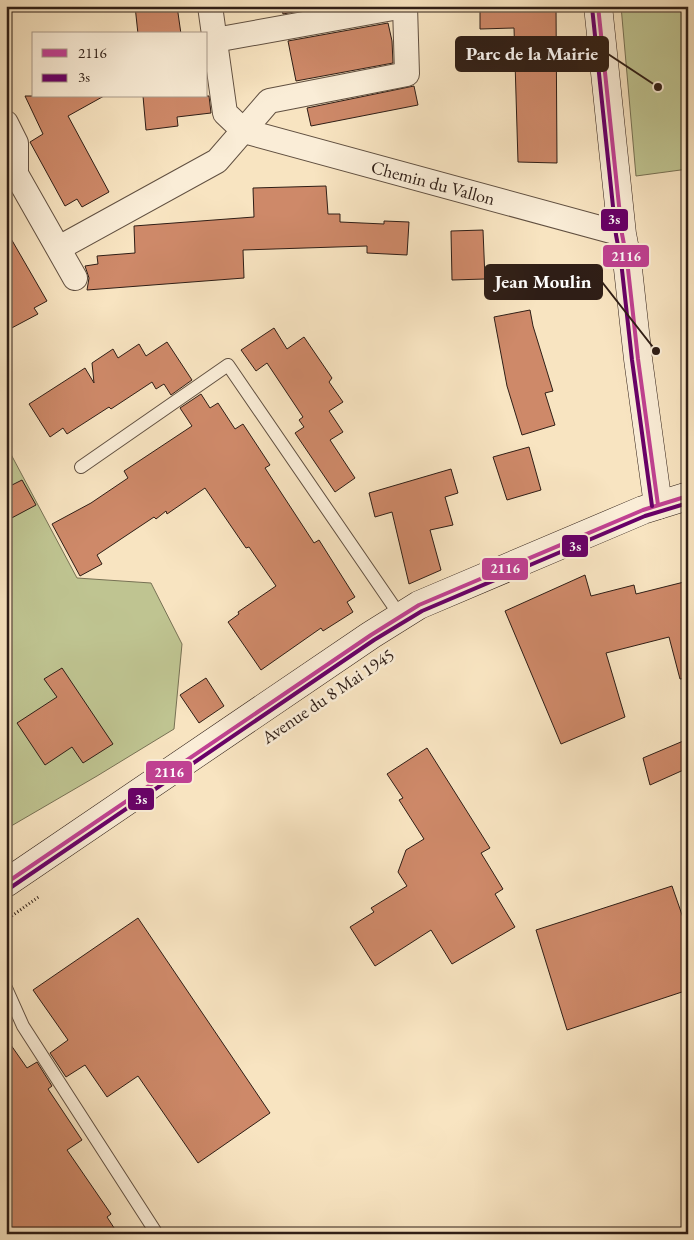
<svg xmlns="http://www.w3.org/2000/svg" width="694" height="1240" viewBox="0 0 694 1240" font-family="'EB Garamond',serif">
<rect width="100%" height="100%" fill="#f8e4c1"/>
<filter id="stains"><feTurbulence type="fractalNoise" baseFrequency=".004" numOctaves="4"/><feColorMatrix values="0 0 0 0 .2 0 0 0 0 .09 0 0 0 0 .02 0 0 0 .5 -.17"/></filter>
<radialGradient id="worn" r=".72"><stop offset=".6" stop-color="#630" stop-opacity="0"/><stop offset="1" stop-color="#630" stop-opacity=".3"/></radialGradient>
<!-- green -->
<g fill="#bfc491" stroke="#777154">
<polygon points="621,6 688,6 688,169 636,176"/>
<polygon points="6,445 77,578 151,583 182,644 174,729 97,776 6,829"/>
</g>
<!-- building -->
<g fill="#ce8969" stroke="#2f1e16">
<polygon points="135,6 177,6 181,34 138,34"/>
<polygon points="281,6 325,6 283,14"/>
<polygon points="515,6 556,6 557,163 518,162 514,28 480,29 480,8 515,8"/>
<polygon points="388,23 392,41 393,63 296,81 288,41"/>
<polygon points="414,86 418,105 311,126 307,108"/>
<polygon points="25,96 104,96 68,116 109,192 82,207 77,199 65,206 30,142 43,134"/>
<polygon points="143,96 209,96 211,113 177,117 178,126 146,130"/>
<polygon points="326,186 328,214 340,214 340,222 384,224 384,221 409,222 407,255 367,253 367,246 243,250 244,278 87,290 89,278 85,266 98,264 97,256 135,253 134,226 254,217 253,188"/>
<polygon points="6,230 47,301 34,308 38,314 6,331"/>
<polygon points="483,230 485,279 452,280 451,231"/>
<polygon points="530,310 533,326 553,391 545,393 555,425 522,435 507,386 494,317"/>
<polygon points="274,328 287,349 304,337 332,378 329,382 343,402 329,411 343,432 330,440 355,478 335,492 295,433 304,427 299,420 303,417 267,363 256,371 241,350"/>
<polygon points="167,342 192,380 171,395 164,384 156,389 152,382 111,409 109,407 67,434 63,428 50,437 29,404 85,368 94,383 92,363 113,349 118,358 139,344 146,356"/>
<polygon points="201,394 210,408 218,403 235,429 243,424 270,465 265,468 314,543 319,540 355,597 347,602 353,612 323,631 321,628 261,670 228,622 239,614 238,612 276,586 249,547 246,548 205,488 167,514 166,511 156,519 154,517 97,555 102,564 80,576 52,524 91,503 128,478 124,471 192,426 180,408"/>
<polygon points="529,447 541,490 507,500 493,457"/>
<polygon points="451,469 458,493 445,497 453,525 430,530 441,570 409,584 392,512 375,517 369,493"/>
<polygon points="22,480 36,505 6,521 6,488"/>
<polygon points="585,575 591,596 634,585 636,594 688,581 688,678 680,679 669,637 606,653 625,717 561,744 505,611"/>
<polygon points="62,668 113,744 83,763 72,747 45,765 17,723 57,697 44,679"/>
<polygon points="206,678 224,706 199,723 180,695"/>
<polygon points="688,739 688,768 650,785 643,758"/>
<polygon points="427,748 490,848 481,853 503,889 495,894 515,927 452,964 431,930 375,966 350,927 374,912 371,908 407,886 398,872 406,850 424,839 399,800 403,798 387,774"/>
<polygon points="672,886 688,932 688,990 567,1030 536,930"/>
<polygon points="138,918 270,1113 198,1163 138,1076 107,1097 85,1065 66,1077 50,1053 68,1040 33,990"/>
<polygon points="6,1038 27,1068 37,1062 52,1086 48,1089 82,1140 67,1150 111,1214 107,1217 118,1234 6,1234"/>
</g>
<g fill="none" stroke-linecap="round" stroke-linejoin="round">
<defs>
<g id="lane">
<polyline points="81,467 228,365 401,617"/>
<polyline points="6,988 23,1026 157,1234"/>
</g>
<g id="street">
<polyline points="210,6 225,113 244,131 622,234"/>
<polyline points="215,40 404,6"/>
<polyline points="6,123 16,143 16,174 75,278"/>
<polyline points="59,248 217,161 269,101 407,74 405,6"/>
</g>
<g id="secondary">
<polyline points="598,6 622,234 627,260 638,359 658,505"/>
<polyline points="6,883 371,635 419,605 643,510 688,496"/>
</g>
</defs>
<!-- lane casing -->
<use href="#lane" stroke="#615041" stroke-width="14"/>
<!-- street casing -->
<use href="#street" stroke="#615041" stroke-width="26"/>
<!-- secondary casing -->
<use href="#secondary" stroke="#2f1e16" stroke-width="29"/>
<!-- path -->
<polyline stroke="#2f1e16" stroke-width="3" stroke-dasharray="1 2.5" stroke-linecap="butt" points="6,920 40,896"/>
<!-- lane -->
<use href="#lane" stroke="#faedd7" stroke-width="12"/>
<!-- street -->
<use href="#street" stroke="#faedd7" stroke-width="24"/>
<!-- secondary -->
<use href="#secondary" stroke="#faedd7" stroke-width="28"/>
<defs>
<g id="bus-1">
<polyline points="598,6 622,234 627,260 638,359 658,505"/>
<polyline points="6,883 371,635 419,605 643,510 688,496"/>
</g>
<g id="bus-2">
<polyline points="592,7 616,235 621,261 632,360 652,506"/>
<polyline points="10,888 374,640 422,611 645,516 688,503"/>
</g>
</defs>
<!-- bus-1 casing -->
<use href="#bus-1" stroke="#faedd7" stroke-width="8"/>
<!-- bus-2 casing -->
<use href="#bus-2" stroke="#faedd7" stroke-width="8"/>
<!-- bus-1 -->
<use href="#bus-1" stroke="#c04192" stroke-width="4"/>
<!-- bus-2 -->
<use href="#bus-2" stroke="#680068" stroke-width="4"/>
</g>
<g text-anchor="middle" stroke-width="5" stroke-linejoin="round" paint-order="stroke">
<!-- street labels -->
<g font-size="18" fill="#2f1e16" stroke="#faedd7">
<text transform="translate(433 183) rotate(15)" y="6">Chemin du Vallon</text>
<text transform="translate(328 696) rotate(-34)" y="6">Avenue du 8 Mai 1945</text>
</g>
</g>
<!-- callouts -->
<path fill="none" stroke="#2f1e16" stroke-width="2" d="M658 87L608 54M656 351L602 282"/>
<g fill="#2f1e16" stroke="#faedd7" stroke-width="2">
<circle cx="658" cy="87" r="5"/>
<circle cx="656" cy="351" r="5"/>
</g>
<g fill="#2f1e16" stroke="#2f1e16" stroke-width="2">
<rect x="456" y="37" width="152" height="34" rx="5"/>
<rect x="485" y="265" width="117" height="34" rx="5"/>
</g>
<g font-size="19" text-anchor="middle" font-weight="bold" fill="#fff">
<text x="532" y="60">Parc de la Mairie</text>
<text x="543" y="288">Jean Moulin</text>
</g>
<g stroke="#faedd7" stroke-width="2">
<rect x="600" y="208" width="29" height="24" rx="5" fill="#680068"/>
<rect x="602" y="244" width="48" height="24" rx="5" fill="#c04192"/>
<rect x="561" y="534" width="28" height="24" rx="5" fill="#680068"/>
<rect x="481" y="557" width="48" height="24" rx="5" fill="#c04192"/>
<rect x="145" y="760" width="48" height="24" rx="5" fill="#c04192"/>
<rect x="127" y="787" width="28" height="24" rx="5" fill="#680068"/>
</g>
<g font-size="14" text-anchor="middle" font-weight="bold" fill="#fff">
<text x="614" y="224">3s</text>
<text x="626" y="261">2116</text>
<text x="575" y="551">3s</text>
<text x="505" y="573">2116</text>
<text x="169" y="777">2116</text>
<text x="141" y="804">3s</text>
</g>
<!-- margin -->
<rect width="694" height="1240" fill="none" stroke="#f8e4c1" stroke-width="25"/>
<rect x="8" y="8" width="679" height="1225" fill="none" stroke="#2f1e16" stroke-width="2.5"/>
<rect x="12" y="12" width="669" height="1215" fill="none" stroke="#2f1e16"/>
<!-- legend -->
<rect x="32" y="32" width="175" height="65" fill="#faedd7" stroke="#a99a8a"/>
<rect x="42" y="49" width="25" height="8" fill="#c04192" stroke="#a99a8a"/>
<text x="78" y="58" font-size="15" fill="#2f1e16">2116</text>
<rect x="42" y="74" width="25" height="8" fill="#680068" stroke="#a99a8a"/>
<text x="78" y="82" font-size="15" fill="#2f1e16">3s</text>
<rect width="100%" height="100%" filter="url(#stains)"/>
<rect width="100%" height="100%" fill="url(#worn)"/>
</svg>
